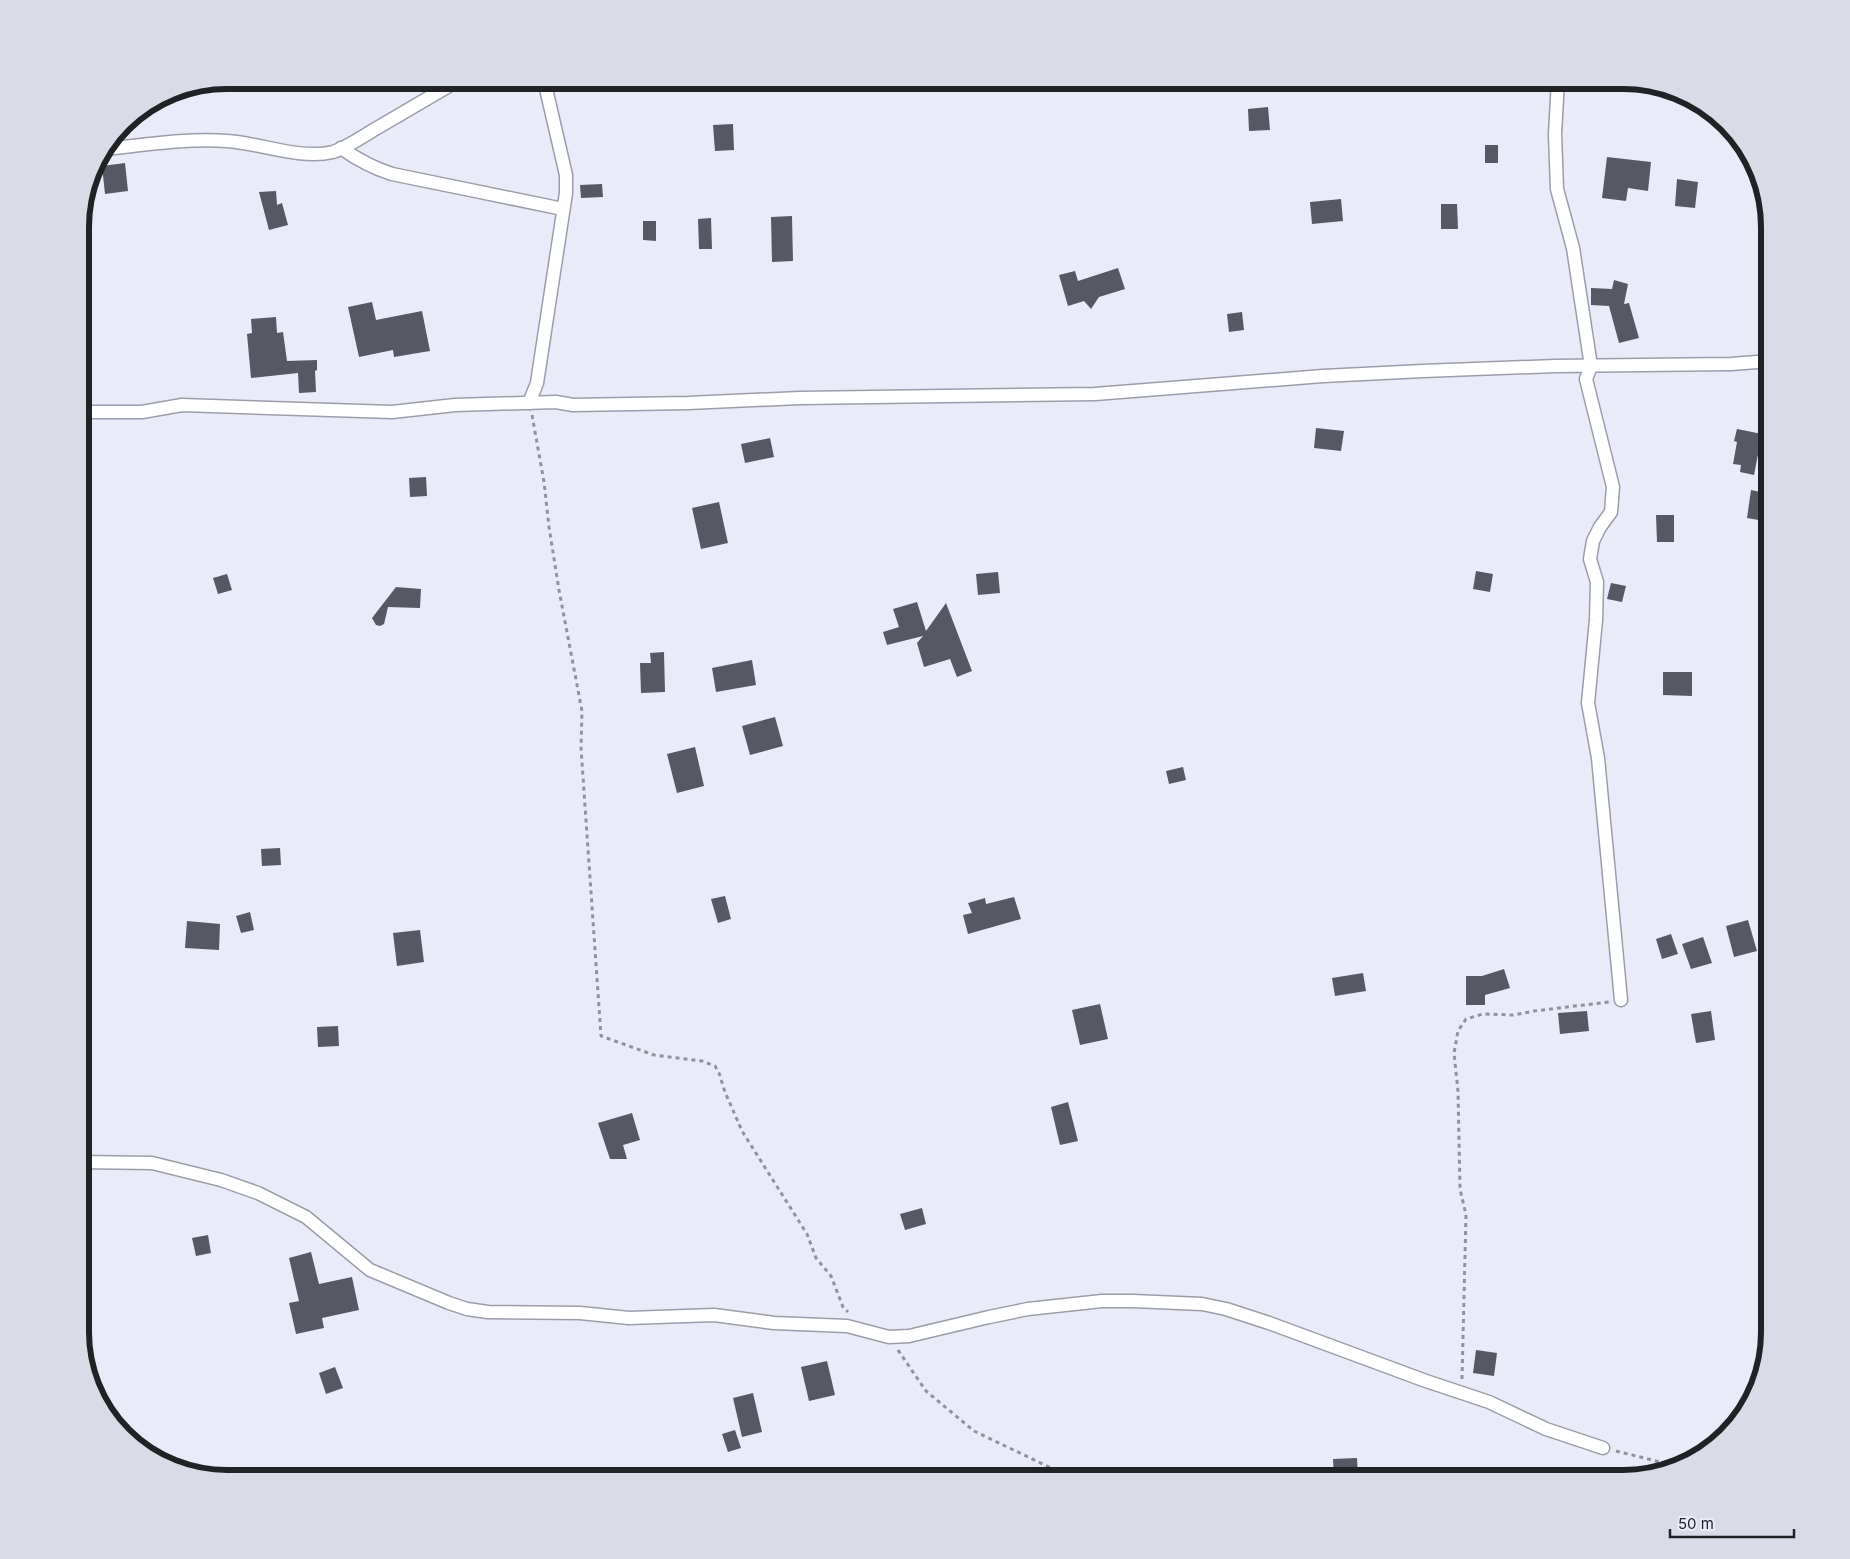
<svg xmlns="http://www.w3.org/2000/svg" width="1850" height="1559" viewBox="0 0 1850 1559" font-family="Inter,sans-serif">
<rect width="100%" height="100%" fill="#e9ecf8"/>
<!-- building -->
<g fill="#565963">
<polygon points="1268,107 1270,130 1249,131 1248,109"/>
<polygon points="733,124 734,150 715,151 713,125"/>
<rect x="1485" y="145" width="13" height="18"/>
<polygon points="1607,157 1651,162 1648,191 1628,188 1626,201 1602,198"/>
<polygon points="125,163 128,191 105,194 102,166"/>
<polygon points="1677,179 1698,182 1695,208 1675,206"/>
<polygon points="602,184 603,197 581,198 580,185"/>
<polygon points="276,191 277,205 282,203 288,225 269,230 259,192"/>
<polygon points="1341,199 1343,221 1312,224 1310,202"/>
<polygon points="1441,204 1457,204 1458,229 1441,229"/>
<polygon points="792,216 793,261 772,262 771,217"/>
<polygon points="711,218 712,249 699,249 698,219"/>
<polygon points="643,221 656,221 656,241 643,240"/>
<polygon points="1118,268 1125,289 1099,297 1091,309 1084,301 1068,306 1059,275 1075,271 1078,281"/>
<polygon points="1614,280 1628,284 1624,304 1629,303 1639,338 1619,343 1609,306 1591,305 1591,288 1612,289"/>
<polygon points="372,302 376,320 422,311 430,351 394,357 393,350 359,357 348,307"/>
<polygon points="1242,312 1244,330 1229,332 1227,314"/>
<polygon points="276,317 277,333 283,332 287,361 317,360 317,370 315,371 316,392 299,393 298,373 251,378 247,334 252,333 251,319"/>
<polygon points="1316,428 1344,431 1341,451 1314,448"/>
<polygon points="1737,429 1762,434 1754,475 1740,472 1741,465 1733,464 1737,442 1734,441"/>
<polygon points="770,438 774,457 745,463 741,444"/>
<polygon points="426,477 427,496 410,497 409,478"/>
<polygon points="1751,490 1770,494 1770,522 1747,518"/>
<polygon points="719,502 728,543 701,549 692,508"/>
<polygon points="1656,515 1674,515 1674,542 1657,542"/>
<polygon points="1476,571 1493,574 1490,592 1473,589"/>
<polygon points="998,572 1000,593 978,595 976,574"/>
<polygon points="227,574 232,590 218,594 213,578"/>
<polygon points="1611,583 1626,586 1622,602 1607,599"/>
<polygon points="396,587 421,589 420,608 388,607 384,624 380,626 376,625 372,618"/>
<polygon points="917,602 926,631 946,603 972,671 957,677 950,659 924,667 917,643 923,636 887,645 883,632 899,627 893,609"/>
<polygon points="664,652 665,692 641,693 640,663 651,663 650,653"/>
<polygon points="752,660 756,685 716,692 712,668"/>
<polygon points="1663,672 1692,672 1692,696 1663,695"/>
<polygon points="775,717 783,746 750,755 742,726"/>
<polygon points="695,747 704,786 677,793 667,754"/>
<polygon points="1183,767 1186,780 1169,784 1166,771"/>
<polygon points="280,848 281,865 262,866 261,849"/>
<polygon points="725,896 731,919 718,923 711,899"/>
<polygon points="1014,897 1021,919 968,934 963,915 972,913 968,903 985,898 986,904"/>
<polygon points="250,912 254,930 241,933 236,916"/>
<polygon points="1748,920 1757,951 1734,957 1726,926"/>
<polygon points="187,921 220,924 219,950 185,948"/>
<polygon points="420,930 424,962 397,966 393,933"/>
<polygon points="1671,934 1678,954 1662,959 1656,939"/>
<polygon points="1703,937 1712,963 1691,969 1682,944"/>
<polygon points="1504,969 1510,988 1485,995 1485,1005 1466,1005 1466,976 1482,976"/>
<polygon points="1363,973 1366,991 1335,996 1332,978"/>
<polygon points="1100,1004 1108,1039 1080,1045 1072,1010"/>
<polygon points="1587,1011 1589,1031 1560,1034 1558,1013"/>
<polygon points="1711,1011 1715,1040 1696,1043 1691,1014"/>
<polygon points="338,1026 339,1046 318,1047 317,1027"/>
<polygon points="1068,1102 1078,1141 1060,1145 1051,1107"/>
<polygon points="632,1113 640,1140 623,1145 627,1159 610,1159 598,1123"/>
<polygon points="922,1208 926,1224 905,1230 900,1214"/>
<polygon points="208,1235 211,1253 196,1256 192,1238"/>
<polygon points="311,1252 319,1284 352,1277 359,1310 322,1318 324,1328 296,1334 289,1303 299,1301 289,1258"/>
<polygon points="1476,1350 1497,1353 1494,1376 1473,1373"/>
<polygon points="827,1361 835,1395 809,1401 801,1367"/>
<polygon points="335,1367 343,1388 326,1394 319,1373"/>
<polygon points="753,1393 762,1432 742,1437 733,1398"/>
<polygon points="735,1430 741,1448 728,1452 722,1434"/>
<polygon points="1357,1458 1358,1478 1334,1479 1333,1459"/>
</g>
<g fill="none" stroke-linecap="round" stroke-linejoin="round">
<defs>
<g id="street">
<polyline points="1558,80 1555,134 1557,189 1573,248 1591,366 1586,379 1613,487 1611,512 1600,527 1593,541 1590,559 1597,582 1596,620 1588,703 1598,758 1621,1000"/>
<path d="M341,148C358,160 373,168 392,174L563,209"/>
<path d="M105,149C145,145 186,138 227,141C260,143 300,160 333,152C348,147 363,136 377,128C404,112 432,96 459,80"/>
<polyline points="529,403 537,383 566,193 566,175 544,80"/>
<polyline points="80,412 142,412 182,405 392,412 455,405 556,402 573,405 688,403 800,398 1095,394 1323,376 1423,371 1555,366 1731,364 1770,361"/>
<polyline points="80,1162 152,1163 221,1180 258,1193 306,1217 370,1270 449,1303 467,1309 488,1312 580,1313 629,1318 714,1315 774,1323 847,1326 889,1337 909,1336 989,1317 1028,1309 1102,1301 1133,1301 1202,1304 1226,1309 1269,1323 1426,1381 1489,1402 1546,1429 1603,1448"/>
</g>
</defs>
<!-- street casing -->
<use href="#street" stroke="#9b9ea9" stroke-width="15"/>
<!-- path -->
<g stroke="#90939b" stroke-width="3" stroke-dasharray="4 4" stroke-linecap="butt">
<polyline points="532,415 544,482 549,527 559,590 582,711 581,748 601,1036 654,1055 702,1061 715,1066 719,1073 725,1092 742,1131 807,1234 816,1258 831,1276 843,1307 848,1312"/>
<polyline points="898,1350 926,1391 974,1431 1074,1479"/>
<polyline points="1462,1379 1466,1215 1460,1189 1458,1091 1454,1053 1458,1031 1466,1019 1483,1014 1513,1015 1534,1011 1609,1002"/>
<polyline points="1616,1451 1668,1464 1676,1468"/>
</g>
<!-- street -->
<use href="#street" stroke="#fff" stroke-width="12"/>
</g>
<!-- crop -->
<path d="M0 0H1850V1559H0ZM227 89H1623A138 138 0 0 1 1761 227V1332A138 138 0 0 1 1623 1470H227A138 138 0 0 1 89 1332V227A138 138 0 0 1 227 89Z" fill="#d9dce7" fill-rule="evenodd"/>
<path fill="none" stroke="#202226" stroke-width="6" d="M227 89H1623A138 138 0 0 1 1761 227V1332A138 138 0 0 1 1623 1470H227A138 138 0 0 1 89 1332V227A138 138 0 0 1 227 89Z"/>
<!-- scale -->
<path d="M1670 1529v8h124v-8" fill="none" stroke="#202226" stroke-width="2.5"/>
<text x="1678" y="1529" font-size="15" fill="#202226" stroke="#e9ecf8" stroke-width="4" paint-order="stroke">50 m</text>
</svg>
